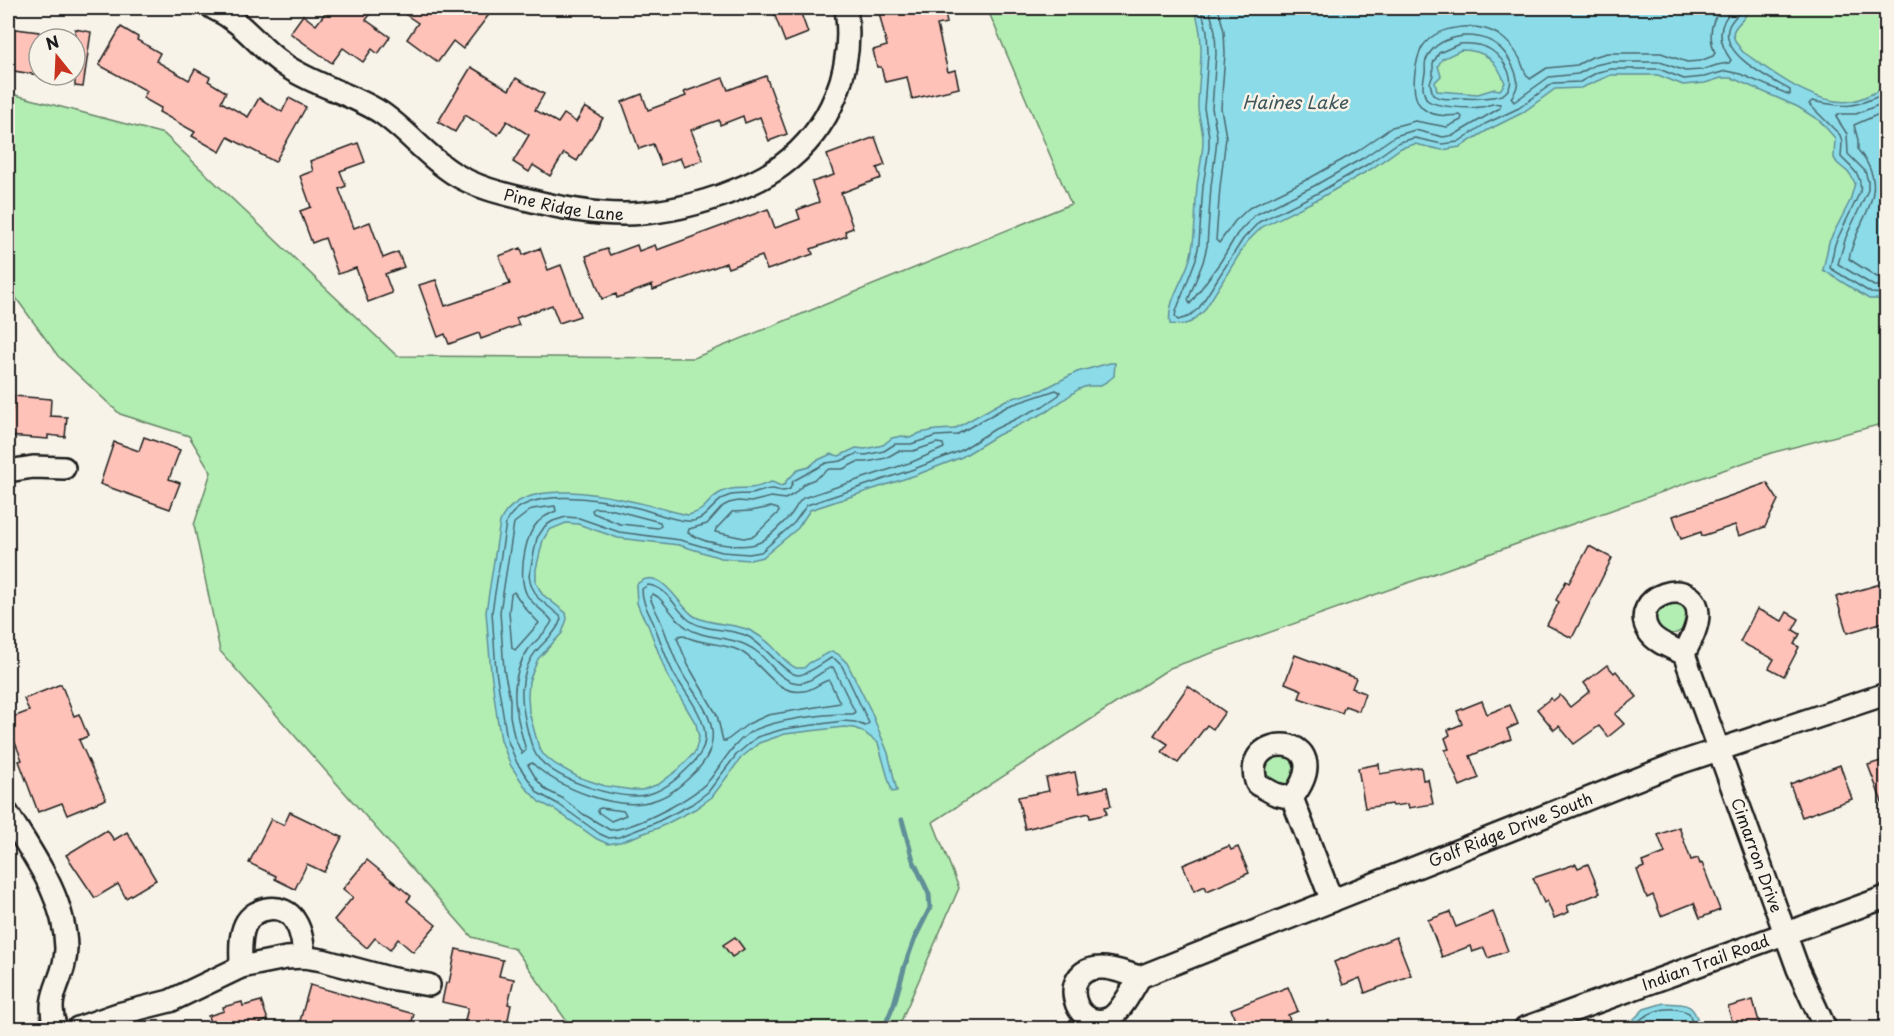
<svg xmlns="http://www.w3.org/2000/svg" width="1894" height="1036" viewBox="0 0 1894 1036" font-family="'Playpen Sans',sans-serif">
<rect width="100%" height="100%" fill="#f7f3e8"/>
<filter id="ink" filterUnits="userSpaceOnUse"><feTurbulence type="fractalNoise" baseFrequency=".0167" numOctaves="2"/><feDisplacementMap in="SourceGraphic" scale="12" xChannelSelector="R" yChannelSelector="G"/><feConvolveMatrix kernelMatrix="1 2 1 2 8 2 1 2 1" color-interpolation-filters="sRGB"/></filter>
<g filter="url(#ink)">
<!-- green -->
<g fill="#b2edb2" stroke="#678467" stroke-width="1.5">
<polygon points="987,8 1886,8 1886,423 1771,453 1170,668 933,822 959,888 898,1028 550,1028 566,1020 515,949 472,937 220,651 194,525 211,472 189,436 120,414 58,356 8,287 8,93 164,134 397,356 694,358 1071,204"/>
<circle cx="1671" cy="618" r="16"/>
<circle cx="1280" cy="770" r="15"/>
</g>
<!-- water -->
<g fill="#8cdbe9" stroke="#5f8f97" stroke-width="1.5" fill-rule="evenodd">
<path d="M1194,8H1749C1744,28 1720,25 1743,52C1771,71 1815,107 1852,101C1864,99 1875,92 1886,87V299H1869L1823,270L1829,242L1850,201L1855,183L1850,174L1837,163L1834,158L1835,138L1820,121L1798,107L1732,78H1721L1705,83L1683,85L1658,75H1611L1581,88L1555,89L1522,113L1488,130L1460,147L1442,150L1415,144L1401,148L1371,169L1320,198L1262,227L1247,242L1204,311L1191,322L1182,325L1170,324C1166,300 1186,278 1191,255C1196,232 1195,209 1197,186C1199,171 1203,155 1203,140C1203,129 1199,119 1198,108C1198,72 1207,43 1194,8ZM1461,50C1486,50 1497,61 1505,83L1500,90L1494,89L1478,94L1437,91L1435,82L1441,76L1438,66L1442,59Z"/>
<path d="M1110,363H1115L1114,376L1108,381L1099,386H1087L1079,389L1046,412L998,435L962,457L916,475L810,510L798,528L763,557L750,560L721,558L679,545L618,538L578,524L566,523L549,530L543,540L536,569V582L542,594L566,613L567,619L562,633L538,659L529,681L528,696L529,712L539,748L543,754L555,764L578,777L605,786L633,790H642L659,784L679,769L695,752L699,737L696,724L667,675L648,625L641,613L637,603L636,585C660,562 678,606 694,616C708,625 733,623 749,630C757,634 766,640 772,646C780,654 785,663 796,668H804L809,663L832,651L838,654L847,663L870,709L888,753L897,791L892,792L878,743L862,731L854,728L844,727L785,734L759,743L741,758L712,797L695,809L658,828L620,842L608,844L597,839L554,809L539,802L526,788L511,766L501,740L497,717L491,672L486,612L500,522C524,464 646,506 688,515C708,511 706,499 722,492C732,487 739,489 749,488C757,488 765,484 772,482L781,486L786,484V481L798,470L809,467L816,461L831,454L839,456L856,448L865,449L883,445L892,438L902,436L910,438L920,433L936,430L954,429L1006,400L1042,390L1077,372Z"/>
<path d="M1664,1003C1688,1004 1694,1003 1700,1028H1625L1644,1009Z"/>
</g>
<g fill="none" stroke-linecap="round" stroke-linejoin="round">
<!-- shore -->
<g stroke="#49686e" stroke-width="1.5">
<path d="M1201,8L1207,31L1208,54L1204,108L1209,136V148L1203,186L1199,243L1196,259L1176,311L1175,317L1178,320L1188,317L1199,308L1243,239L1259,222L1318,193L1368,164L1399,142L1415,138L1442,144L1458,142L1485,124L1519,108L1553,83L1580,82L1598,72L1611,69H1659L1684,79L1704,77L1726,71L1740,74L1790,95V90C1771,79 1718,54 1729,26C1732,19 1739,14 1743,8"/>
<path d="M1209,8L1215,31L1216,54L1212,108L1217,136L1216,149L1211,186L1207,246L1203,262L1188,300L1190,304L1221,261L1237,234L1255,215L1314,186L1363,158L1395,136L1415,130L1443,137L1454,135L1500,108V104C1493,102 1488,106 1481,107C1469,109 1435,107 1427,100C1421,90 1423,83 1425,73C1426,68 1424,65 1426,60C1436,35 1474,30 1494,43C1503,49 1510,59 1514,69C1519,81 1519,87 1511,98L1514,102L1549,77L1578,74L1595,65L1609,62H1660L1685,71L1702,70L1717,65L1729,63L1731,60C1717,41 1717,24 1734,8"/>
<path d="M1218,8L1224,31L1225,54L1221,108L1226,137L1220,187L1216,240L1219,243L1235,221L1249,208L1310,178L1358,151L1392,127L1415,121L1447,127L1461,120L1462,117L1460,115C1425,119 1410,107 1415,72C1417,62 1417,55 1423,46C1438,24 1478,22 1499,35C1508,41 1515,50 1520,59C1523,66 1524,74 1530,79L1547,68L1577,65L1592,57L1607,53H1661L1687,62L1700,61L1713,56L1715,53C1708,36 1710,22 1721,8"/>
<path d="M1459,44C1470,43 1482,44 1491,50C1503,58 1519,81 1505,93C1500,98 1472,99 1464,98C1453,98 1442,101 1433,95L1430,83L1433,75V63L1439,53Z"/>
<path d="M1886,93C1853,108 1847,108 1812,101L1809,104L1840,135L1842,142L1841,157C1851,168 1863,174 1860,192L1835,244L1830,268L1871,293L1886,294"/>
<polyline points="1886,102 1856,114 1838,114 1836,117 1847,134 1848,154 1865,171 1868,181 1868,190 1846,237 1838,264 1874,286 1886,286"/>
<path d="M1886,111L1854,125L1858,140V150C1894,193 1857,215 1849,259L1877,277H1886"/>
<path d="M1056,390L1060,392L1059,395L1043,406L995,429L960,451L914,469L807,505L794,523L761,552L749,554L722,552L680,540L619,532L579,518L566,517L553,521L545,526L537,538L529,576L531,585L538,598L560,616L561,619C557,632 547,639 539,648C529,658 523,675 522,689C521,705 529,748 539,759C559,781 616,800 645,795C661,792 675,781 687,769C696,761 704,751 705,739C707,718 684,691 674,674C666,659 661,642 655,627C650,614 642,604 642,589L648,585C668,587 675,609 689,620C705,632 730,628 747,636C764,644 784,674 798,675C807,675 823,663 831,658L835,659L842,666L869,723L865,726L855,722L843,721L784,729L757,737L737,754L708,792L692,804L655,823L619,837L609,838L600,834L558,804L538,793L517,763L507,739L496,671L492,612L506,523C523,483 606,500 638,508C654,512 671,520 687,521C707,523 711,502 728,496C736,493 742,495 750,494C757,494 766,488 773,489C780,490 781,493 790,489L793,481L826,463L841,461L856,454L866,455L884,451L895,444H911L936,436L956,435L1008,406Z"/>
<path d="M937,443L943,444L944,448L912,462L803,498C796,504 795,511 789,517C766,539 762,549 728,545C715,544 699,540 688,533L689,529L707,524L723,506L729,503L738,501L751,502L771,497L785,499L794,494L805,483L815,479L829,469H843L857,462H867L886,458L898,451H913Z"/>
<path d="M555,506L556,511C547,515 539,519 534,527C524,542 518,579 527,595C533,606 545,611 552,621C547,633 535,640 528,650C506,682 516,716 526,750L522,754L514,736L510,716V699L504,670L500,612L514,523L532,509Z"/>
<polygon points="771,507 778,509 779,512 754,536 744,538 715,532 716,529 732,512 751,511"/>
<polygon points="595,508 610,509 660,522 661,526 658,528 620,524 593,513 592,510"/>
<polygon points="514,592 525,608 539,623 515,650 512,648 509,612 511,594"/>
<path d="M653,594L658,597C668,606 675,620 686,627C706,641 733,634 756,651C770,661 780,683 800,683C812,683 821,670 833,667L855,712L853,714C827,713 770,720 749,733C732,745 723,762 711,778C695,798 636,828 610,830L583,814L562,798L546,790L537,780L528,765L532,763C559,788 618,813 655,800C669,796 682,785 693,774C705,763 714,748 712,730C709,708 690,689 680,669C672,655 668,638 661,622C658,614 653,607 650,597Z"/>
<path d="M682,635C700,645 721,642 740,651C762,662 775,696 804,691C814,690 820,682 829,680L840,703L768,715L748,724L726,741H723L717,715L688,665L677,638L679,636Z"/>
<polygon points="601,808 624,811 626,815 611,821 598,812 598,809"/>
<path d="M1632,1028C1645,1012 1668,1003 1689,1013L1694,1028"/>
</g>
<!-- stream -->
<polyline stroke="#5f8f97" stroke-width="5" points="884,1028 894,1004 905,965 914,940 930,908 929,894 913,860 902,820"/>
</g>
<!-- building -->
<g fill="#fec2b9" stroke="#1c1c1c" stroke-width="1.5">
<polygon points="329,8 375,8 366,20 390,37 378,54 372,49 363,62 343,48 332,63 290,33 303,15 316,25"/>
<polygon points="396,8 494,8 463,49 453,41 438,62 407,39 418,23"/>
<polygon points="772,8 799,8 808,33 785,42"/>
<polygon points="878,8 944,8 947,23 937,25 948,72 955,70 959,88 912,99 907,77 885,82 881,67 877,67 873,50 887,46"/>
<polygon points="121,27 138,37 137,40 160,53 156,61 189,80 195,69 210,77 208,81 226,92 221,102 248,117 259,98 282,112 289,98 306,107 275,162 228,137 220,152 192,136 195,132 159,112 161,108 143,98 147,91 99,65"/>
<polygon points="8,28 39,32 39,75 8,70"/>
<polygon points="75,29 91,32 83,87 75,86"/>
<polygon points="471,67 509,90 516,78 544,94 535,110 558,123 564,114 576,122 585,107 603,118 577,161 564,153 550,176 533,165 529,172 513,162 529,135 507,121 498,135 465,115 455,132 438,122"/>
<polygon points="766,76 787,134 769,141 760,117 745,123 743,116 720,125 719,120 691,130 703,160 684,167 680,158 661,165 653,144 639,149 622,102 642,94 648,110 686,96 684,92 723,78 728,90"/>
<polygon points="875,137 885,165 877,168 881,178 841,193 853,228 845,231 847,236 811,249 813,254 767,270 762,256 728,268 726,263 653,290 652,285 617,298 616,294 602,299 586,256 607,249 610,255 637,245 639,251 655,245 657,250 768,209 775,228 800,219 797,210 819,202 812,182 834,175 827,155"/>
<polygon points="358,143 365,162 340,171 346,186 339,189 354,228 370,222 383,258 398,252 404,267 385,274 392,293 368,302 356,268 338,274 325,238 312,243 300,211 311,207 300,176 313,171 310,161"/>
<polygon points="521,248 523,255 540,248 548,270 561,265 580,316 559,323 552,305 516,318 519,325 481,339 479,333 449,344 445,334 438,337 419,285 436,280 445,306 510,284 499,256"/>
<polygon points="13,396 51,399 50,416 67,417 65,437 48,435 48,439 8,436 8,410 12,410"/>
<polygon points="144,437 180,450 169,479 180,483 170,509 100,484 114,442 139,451"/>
<polygon points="1767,483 1778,500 1765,527 1739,536 1735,525 1702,536 1701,532 1681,539 1673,516"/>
<polygon points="1589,546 1612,558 1572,638 1547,625 1559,602 1556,600 1566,581 1569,583"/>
<polygon points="1887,582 1887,621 1847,633 1836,597"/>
<polygon points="1757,609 1782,621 1787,612 1799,619 1793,630 1800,634 1794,644 1799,647 1784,676 1769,668 1774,659 1740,642"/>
<polygon points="1295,655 1356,678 1352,688 1365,693 1359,711 1345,706 1342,713 1299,698 1302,690 1285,683"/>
<polygon points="1607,665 1614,673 1616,671 1637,697 1615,714 1624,724 1608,737 1599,726 1574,744 1559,726 1554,730 1537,709 1551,698 1553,701 1560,695 1570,707 1590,691 1584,683"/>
<polygon points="61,684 74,716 79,714 88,736 79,740 106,799 67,815 62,803 38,812 19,761 22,760 8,725 8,719 29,711 24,699"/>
<polygon points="1188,686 1225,712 1213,729 1207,725 1178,763 1162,752 1168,744 1154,735"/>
<polygon points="1482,701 1487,714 1510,705 1518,724 1507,729 1511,739 1470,756 1479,778 1460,786 1445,750 1449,749 1445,738 1450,735 1448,730 1462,724 1457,711"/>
<polygon points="1887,759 1887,810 1885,810 1868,765"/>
<polygon points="1379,764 1380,774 1421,767 1423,780 1428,779 1433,804 1409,808 1408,804 1393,806 1392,804 1365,808 1358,768"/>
<polygon points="1840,765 1852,799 1802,817 1790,784"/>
<polygon points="1075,772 1079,793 1107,787 1111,806 1105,807 1107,814 1090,818 1089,813 1025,829 1018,797 1049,791 1046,778"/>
<polygon points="290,812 342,837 324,872 307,864 295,889 275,879 276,876 249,863 271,819 284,825"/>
<polygon points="1679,827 1691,860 1698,858 1700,864 1702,863 1720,910 1700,918 1694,903 1661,916 1653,895 1647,898 1637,870 1644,867 1642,862 1665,853 1658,835"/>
<polygon points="107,830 114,840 127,832 156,880 126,898 118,884 95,898 66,855"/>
<polygon points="1229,846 1231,850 1238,847 1249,873 1207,891 1205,886 1194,891 1183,865"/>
<polygon points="367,860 411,896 407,901 436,925 413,952 398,939 390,950 375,938 367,948 334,920 353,897 343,889"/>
<polygon points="1576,864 1578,868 1588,864 1600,893 1567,906 1569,912 1554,918 1547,901 1544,903 1533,878"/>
<polygon points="1450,912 1456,927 1493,912 1508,951 1488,958 1484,948 1472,952 1470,946 1442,957 1428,920"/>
<polygon points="735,937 744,949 732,957 723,945"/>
<polygon points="1396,937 1411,975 1365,993 1360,978 1343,985 1334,962"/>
<polygon points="456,949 503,960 499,976 514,979 508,1004 511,1005 506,1029 484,1029 464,1024 468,1008 442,1002 446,983 449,983"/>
<polygon points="310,985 414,1014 410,1029 326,1029 300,1021"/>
<polygon points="1288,987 1298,1011 1288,1015 1293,1029 1239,1029 1231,1009"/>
<polygon points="1753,1000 1761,1029 1734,1029 1728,1007"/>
<polygon points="261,1001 268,1020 244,1029 212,1029 208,1016 224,1011 223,1007 242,1002 243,1006"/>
</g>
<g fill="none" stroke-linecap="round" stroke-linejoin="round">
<defs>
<g id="minor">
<path id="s1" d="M213,8C245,23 257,46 283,64C313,85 350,93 380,112C407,130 426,156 453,173C475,187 500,193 525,199C598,218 648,221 720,196C741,188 762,180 781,166C831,129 855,69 846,8"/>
<polyline points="8,471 33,467 64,468"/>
<path id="s2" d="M1684,654C1673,648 1656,643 1649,632C1626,596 1696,573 1698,614C1698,628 1690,642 1684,654L1798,969L1825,1028"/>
<path d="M1292,798L1275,794L1257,784C1236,728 1343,732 1292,798L1332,901"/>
<path d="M8,814C33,855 65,897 66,948C66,981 43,994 56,1028"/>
<path d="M241,967C241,954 239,938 245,925C254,906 284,902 295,921C302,932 303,945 304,957"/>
<path id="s3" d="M1140,977C1133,988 1121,1012 1110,1018C1074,1034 1056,969 1100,968C1113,967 1127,974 1140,977L1673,765L1886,694"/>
<polyline points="78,1028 118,1014 170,1001 241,967 286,958 304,957 322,960 389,978 429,985"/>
<path id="s4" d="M1525,1028L1886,897"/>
</g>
</defs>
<!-- minor casing -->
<use href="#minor" stroke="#1c1c1c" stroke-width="26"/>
<!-- minor -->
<use href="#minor" stroke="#f7f3e8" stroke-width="21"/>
</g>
</g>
<g text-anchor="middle" stroke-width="5" stroke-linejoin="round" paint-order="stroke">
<!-- street labels -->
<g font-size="16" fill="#1c1c1c" stroke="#f7f3e8">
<text dy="6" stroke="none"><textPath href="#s1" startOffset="410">Pine Ridge Lane</textPath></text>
<text dy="6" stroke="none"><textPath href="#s3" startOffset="584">Golf Ridge Drive South</textPath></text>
<text dy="6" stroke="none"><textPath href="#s2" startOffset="393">Cimarron Drive</textPath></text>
<text dy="6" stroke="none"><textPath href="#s4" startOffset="192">Indian Trail Road</textPath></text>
</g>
<!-- water labels -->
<g font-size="18" font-style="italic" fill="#3e555a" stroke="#f7f3e8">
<text x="1295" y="109">Haines Lake</text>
</g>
</g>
<!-- margin -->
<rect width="1894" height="1036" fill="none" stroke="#f7f3e8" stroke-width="30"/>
<rect x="15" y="15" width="1864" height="1006" fill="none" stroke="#1c1c1c" stroke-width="2" filter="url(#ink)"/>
<!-- north arrow -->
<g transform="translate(57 57) rotate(342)"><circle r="28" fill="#f7f3e8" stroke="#9f9d96" stroke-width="1.5"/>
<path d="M0-4.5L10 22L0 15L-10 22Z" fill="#c8321e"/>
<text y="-9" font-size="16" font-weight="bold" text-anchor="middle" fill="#1c1c1c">N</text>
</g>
</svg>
